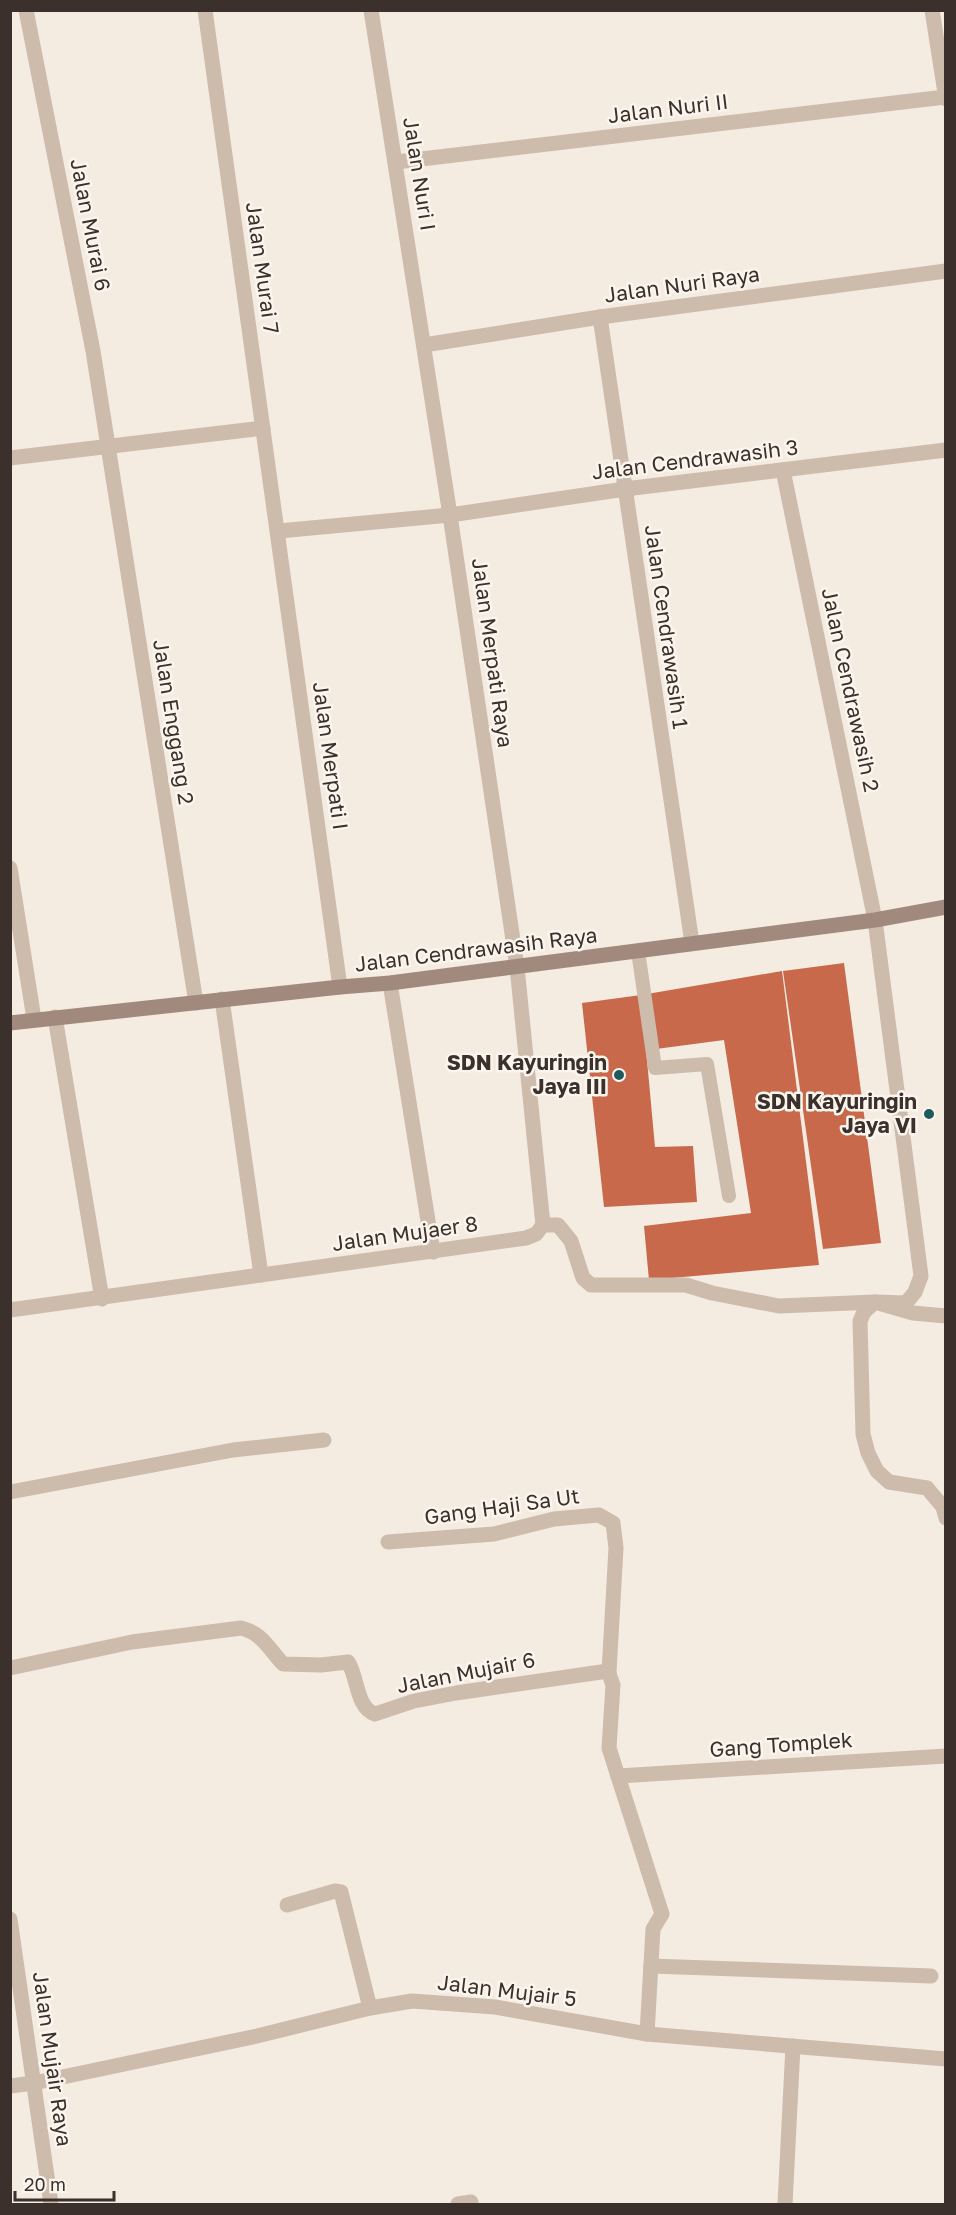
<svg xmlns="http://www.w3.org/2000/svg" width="956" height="2215" viewBox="0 0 956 2215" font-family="'Golos Text',sans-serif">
<rect width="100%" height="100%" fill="#f4ebe1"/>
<!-- building -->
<g fill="#c8694b">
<polygon points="844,963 881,1243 823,1249 783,971"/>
<polygon points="782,971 819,1265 649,1280 644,1226 751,1213 724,1040 656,1049 647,994"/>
<polygon points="641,995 655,1147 693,1146 697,1202 604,1207 582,1003"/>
</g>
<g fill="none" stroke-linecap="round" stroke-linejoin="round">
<!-- lane -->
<polyline stroke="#cdbbac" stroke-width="14" points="638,951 655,1068 707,1064 729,1196"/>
<!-- street -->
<g stroke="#cdbbac" stroke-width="15">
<polyline points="26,10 93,351 196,1003"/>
<polyline points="205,10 340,987"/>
<polyline points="932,10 946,99"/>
<polyline points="396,162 945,97"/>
<polyline points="600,317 692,943"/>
<polyline points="424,345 600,317 946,271"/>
<polyline points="10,458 263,428"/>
<polyline points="783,470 875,920 921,1276 915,1292 906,1303 875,1302 864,1312 860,1321 863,1434 868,1453 877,1471 889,1482 927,1488 943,1507 946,1518"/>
<polyline points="279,531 450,515 625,489 946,450"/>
<polyline points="10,868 34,1019"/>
<polyline points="390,983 433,1252"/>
<polyline points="222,999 261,1275"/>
<polyline points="55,1017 102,1299"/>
<polyline points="543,1225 558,1225 571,1241 583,1278 591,1285 686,1285 712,1293 779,1306 875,1302 913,1313 946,1316"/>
<polyline points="10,1310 526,1238 536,1234 543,1225 517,967 450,515 371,10"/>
<polyline points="10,1492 233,1450 324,1440"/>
<polyline points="388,1542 494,1534 554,1519 599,1515 613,1523 616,1548 609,1672"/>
<path d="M10,1668L132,1642L241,1628C262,1633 269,1649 283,1664L321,1665L348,1662C358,1677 356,1708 375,1714L414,1701L456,1693L608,1671L613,1685L609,1748L662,1914L653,1929L647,2034"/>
<polyline points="618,1776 946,1756"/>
<polyline points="287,1905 335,1891 341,1892 370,2008"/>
<polyline points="10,1919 51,2204"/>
<polyline points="651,1966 931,1976"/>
<polyline points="10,2086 34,2083 257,2036 370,2008 412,2001 495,2007 647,2034 946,2059"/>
<polyline points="458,2204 471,2202"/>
<polyline points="785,2204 793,2046"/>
</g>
<!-- secondary -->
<polyline stroke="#a18a7d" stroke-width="15" points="10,1023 340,987 390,983 875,920 946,907"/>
</g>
<!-- markers -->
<g fill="#1f5a5e" stroke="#fbf5ee" stroke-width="2">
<circle cx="619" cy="1075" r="6"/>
<circle cx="929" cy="1114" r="6"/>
</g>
<g text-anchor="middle" stroke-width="5" stroke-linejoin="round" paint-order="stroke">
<!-- street labels -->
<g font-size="21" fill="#3b302b" stroke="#fbf5ee">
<text transform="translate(668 109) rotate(-7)" y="7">Jalan Nuri II</text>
<text transform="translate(419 174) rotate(81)" y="7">Jalan Nuri I</text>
<text transform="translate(90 225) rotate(79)" y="7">Jalan Murai 6</text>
<text transform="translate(262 268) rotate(82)" y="7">Jalan Murai 7</text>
<text transform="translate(682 285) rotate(-8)" y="7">Jalan Nuri Raya</text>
<text transform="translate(695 460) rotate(-7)" y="7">Jalan Cendrawasih 3</text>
<text transform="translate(666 627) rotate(82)" y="7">Jalan Cendrawasih 1</text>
<text transform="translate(492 653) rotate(82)" y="7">Jalan Merpati Raya</text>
<text transform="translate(850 690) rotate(78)" y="7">Jalan Cendrawasih 2</text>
<text transform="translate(173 722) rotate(81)" y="7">Jalan Enggang 2</text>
<text transform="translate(330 756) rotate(82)" y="7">Jalan Merpati I</text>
<text transform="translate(476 950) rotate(-7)" y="7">Jalan Cendrawasih Raya</text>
<text transform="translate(405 1234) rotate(-8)" y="7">Jalan Mujaer 8</text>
<text transform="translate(502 1507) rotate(-8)" y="7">Gang Haji Sa Ut</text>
<text transform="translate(466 1673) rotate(-11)" y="7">Jalan Mujair 6</text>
<text transform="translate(781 1745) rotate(-4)" y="7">Gang Tomplek</text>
<text transform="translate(507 1991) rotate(7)" y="7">Jalan Mujair 5</text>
<text transform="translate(52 2059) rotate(82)" y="7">Jalan Mujair Raya</text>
</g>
<!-- poi labels -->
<g font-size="21" font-weight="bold" fill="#3b302b" stroke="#fbf5ee" text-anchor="end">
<text x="607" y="1070">SDN Kayuringin<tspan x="607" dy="24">Jaya III</tspan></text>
<text x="917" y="1109">SDN Kayuringin<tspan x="917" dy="24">Jaya VI</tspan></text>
</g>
</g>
<!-- border -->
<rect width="956" height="2215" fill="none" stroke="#3b302b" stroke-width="24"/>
<!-- scale -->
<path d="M15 2191v9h99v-9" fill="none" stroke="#3b302b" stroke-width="3"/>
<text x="24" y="2191" font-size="18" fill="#3b302b" stroke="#fbf5ee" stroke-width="4.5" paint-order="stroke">20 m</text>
</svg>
